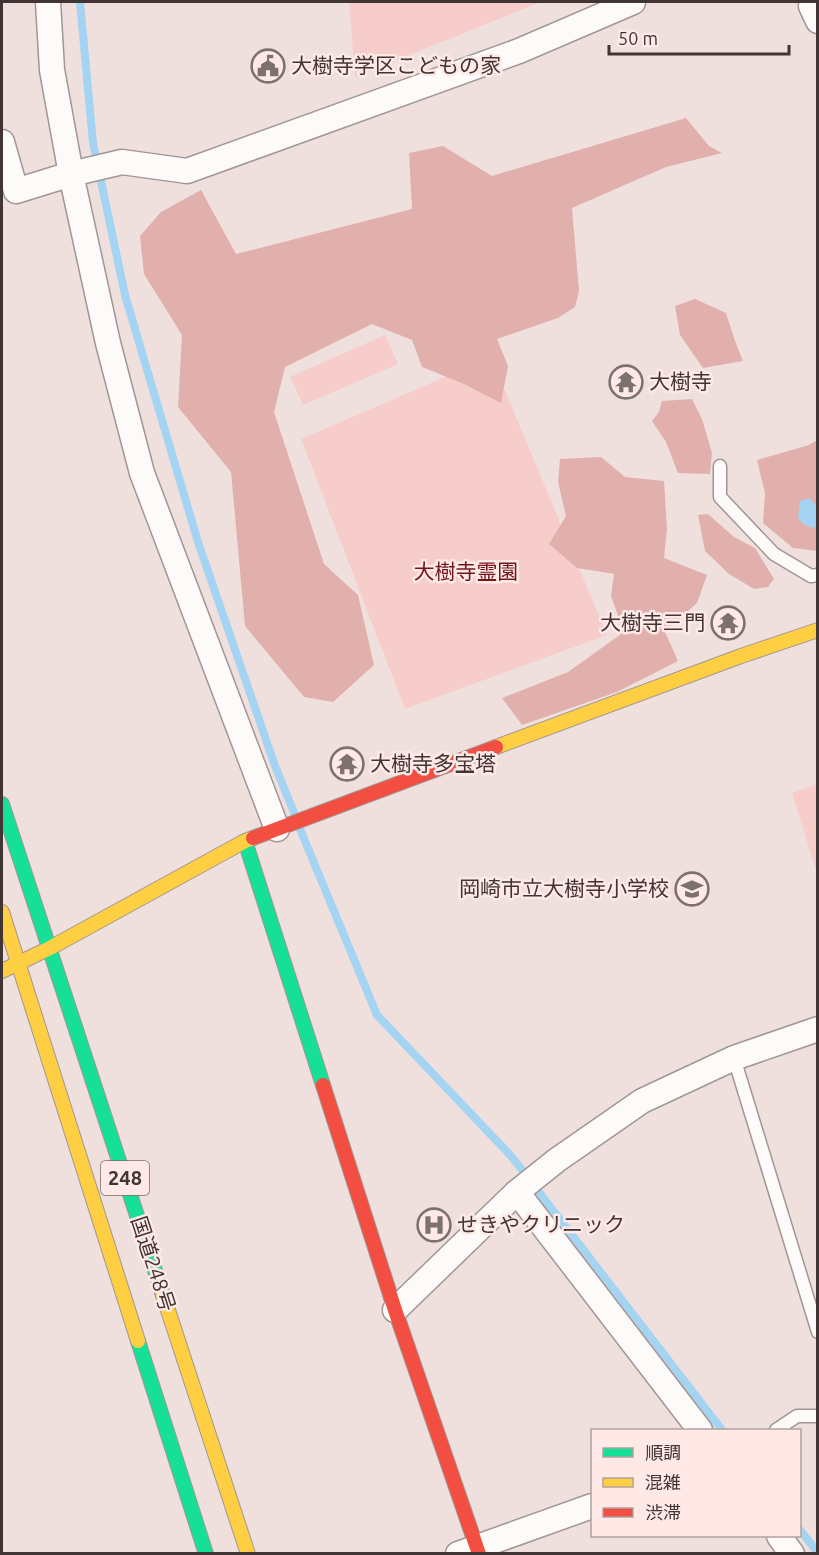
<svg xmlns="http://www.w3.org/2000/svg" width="819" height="1555" viewBox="0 0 819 1555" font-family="Ubuntu,'Noto Sans JP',sans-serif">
<rect width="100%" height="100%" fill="#efe0de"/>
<!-- green -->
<g fill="#f6cdca">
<polygon points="349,2 541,2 355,77"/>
<polygon points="385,335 398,364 303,405 290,377"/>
<polygon points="491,357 607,635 405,709 301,439"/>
<polygon points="817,784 818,784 817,874 792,793"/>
</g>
<!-- forest -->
<g fill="#e1b0ac">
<polygon points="686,118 709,146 722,153 666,167 572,208 579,291 575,307 558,318 497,339 508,366 501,403 464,384 422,367 412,340 372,324 285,367 274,412 324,564 358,595 374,665 333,702 304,697 245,626 231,472 178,407 182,335 144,274 140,236 161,212 201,190 236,254 412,209 409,153 443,146 492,176"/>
<polygon points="695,299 726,313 735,341 743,361 703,368 680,335 675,306"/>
<polygon points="692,399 702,419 712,453 710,474 678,473 666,442 652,421 659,412 662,401"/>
<polygon points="817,440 817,551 793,548 763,523 765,493 757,460 809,445"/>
<polygon points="601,457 625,477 664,481 667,529 664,558 707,575 697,603 665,632 678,661 617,692 522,725 502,698 568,672 624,632 611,596 614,574 577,568 549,544 566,516 558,482 560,459"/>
<polygon points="708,514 734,537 755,548 774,579 768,587 754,589 729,574 705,551 698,515"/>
</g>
<!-- water -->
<polygon fill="#a5d3f2" points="810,498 817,507 817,526 813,528 803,524 798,517 800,501"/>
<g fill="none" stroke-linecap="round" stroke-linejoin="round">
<!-- stream -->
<g stroke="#a5d3f2" stroke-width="8">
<polyline points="80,2 93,143 125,295 198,542 275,766 295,815"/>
<polyline points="300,829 377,1015 512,1157 722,1430"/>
<polyline points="800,1530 818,1553"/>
</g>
<defs>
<g id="lane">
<polyline points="720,466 720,497 774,554 811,576 818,575"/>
<polyline points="734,1058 818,1332"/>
<polyline points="776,1430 797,1416 818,1416"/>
</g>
<g id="street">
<polyline points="48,2 52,70 71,174 108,343 142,473 277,829"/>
<polyline points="818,3 811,6 818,21"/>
<polyline points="2,142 16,191 71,174 122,162 187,171 519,51 633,2"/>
<polyline points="517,1192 700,1430"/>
<polyline points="395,1310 517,1192 557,1160 642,1101 734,1058 818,1029"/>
<polyline points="779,1536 792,1554"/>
<polyline points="458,1554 592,1506"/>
</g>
<g id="fast">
<polyline points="2,804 163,1295"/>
<polyline points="245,841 323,1085"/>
<polyline points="138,1341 206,1554"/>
</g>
<g id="slow">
<polyline points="496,747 741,656 818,630"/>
<polyline points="2,912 138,1341"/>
<polyline points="2,971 50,948 245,841 253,838"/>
<polyline points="163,1295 248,1554"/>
</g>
<g id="jam">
<polyline points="253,838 496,747"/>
<polyline points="323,1085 395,1310 479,1554"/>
</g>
</defs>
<!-- lane casing -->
<use href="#lane" stroke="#a19695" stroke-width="15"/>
<!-- street casing -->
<use href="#street" stroke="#a19695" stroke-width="27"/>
<!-- fast casing -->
<use href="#fast" stroke="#a19695" stroke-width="16"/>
<!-- slow casing -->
<use href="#slow" stroke="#a19695" stroke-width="16"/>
<!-- jam casing -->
<use href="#jam" stroke="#a19695" stroke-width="16"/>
<!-- lane -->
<use href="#lane" stroke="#fdfafa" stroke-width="12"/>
<!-- street -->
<use href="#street" stroke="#fdfafa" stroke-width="24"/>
<!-- fast -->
<use href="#fast" stroke="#16e098" stroke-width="14"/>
<!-- slow -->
<use href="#slow" stroke="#ffcf43" stroke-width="14"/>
<!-- jam -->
<use href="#jam" stroke="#f24e42" stroke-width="14"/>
</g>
<!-- icons -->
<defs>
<symbol id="civic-ring" viewBox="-11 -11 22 22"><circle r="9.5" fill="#ffe9e7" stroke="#7d7170" stroke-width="1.5"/><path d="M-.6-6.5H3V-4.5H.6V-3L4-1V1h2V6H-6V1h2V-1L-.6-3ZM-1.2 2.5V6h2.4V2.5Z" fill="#7d7170"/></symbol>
<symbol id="temple-ring" viewBox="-11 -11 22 22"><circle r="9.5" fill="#ffe9e7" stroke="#7d7170" stroke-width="1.5"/><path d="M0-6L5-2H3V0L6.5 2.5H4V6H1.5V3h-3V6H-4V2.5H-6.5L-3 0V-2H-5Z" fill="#7d7170"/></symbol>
<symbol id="school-ring" viewBox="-11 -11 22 22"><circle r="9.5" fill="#ffe9e7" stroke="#7d7170" stroke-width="1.5"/><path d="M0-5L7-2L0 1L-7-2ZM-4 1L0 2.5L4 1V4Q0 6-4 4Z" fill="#7d7170"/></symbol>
<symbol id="hospital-ring" viewBox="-11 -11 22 22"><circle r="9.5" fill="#ffe9e7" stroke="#7d7170" stroke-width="1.5"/><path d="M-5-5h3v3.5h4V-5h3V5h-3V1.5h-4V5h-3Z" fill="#7d7170"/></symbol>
</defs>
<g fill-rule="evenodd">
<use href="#civic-ring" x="249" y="47" width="38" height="38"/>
<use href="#temple-ring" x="607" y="363" width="38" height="38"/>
<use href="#temple-ring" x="709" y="604" width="38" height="38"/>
<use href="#temple-ring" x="328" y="745" width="38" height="38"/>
<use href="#school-ring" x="673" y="870" width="38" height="38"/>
<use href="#hospital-ring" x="415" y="1206" width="38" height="38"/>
</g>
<g text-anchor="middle" stroke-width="5" stroke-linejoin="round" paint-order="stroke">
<!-- shield labels -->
<rect fill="#ffe9e7" stroke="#796b6a" stroke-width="1.5" x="101" y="1161" width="48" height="34" rx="4.5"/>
<g font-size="20" font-weight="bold" fill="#403534">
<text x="125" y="1185">248</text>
</g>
<!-- poi labels -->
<g font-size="21" fill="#403534" stroke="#ffe9e7" text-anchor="start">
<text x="291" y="73">大樹寺学区こどもの家</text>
<text x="649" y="389">大樹寺</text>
<text x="705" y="630" text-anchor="end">大樹寺三門</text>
<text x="370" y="771">大樹寺多宝塔</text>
<text x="669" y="896" text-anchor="end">岡崎市立大樹寺小学校</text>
<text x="457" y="1232">せきやクリニック</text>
</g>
<!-- park labels -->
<g font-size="21" fill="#72161c" stroke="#ffe9e7">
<text x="466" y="579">大樹寺霊園</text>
</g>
<!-- street labels -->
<g font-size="21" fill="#403534" stroke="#ffe9e7">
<text transform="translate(153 1264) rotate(72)" y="7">国道248号</text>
</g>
</g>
<!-- border -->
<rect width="819" height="1555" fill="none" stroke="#403534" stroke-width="6"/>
<!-- legend -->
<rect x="591" y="1429" width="210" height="108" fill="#ffe9e7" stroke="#b3a19f" stroke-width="1.5"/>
<rect x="603" y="1448" width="30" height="9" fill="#16e098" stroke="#b3a19f" stroke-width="1.5"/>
<text x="645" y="1459" font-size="18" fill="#403534">順調</text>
<rect x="603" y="1478" width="30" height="9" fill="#ffcf43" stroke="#b3a19f" stroke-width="1.5"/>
<text x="645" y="1489" font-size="18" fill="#403534">混雑</text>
<rect x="603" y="1508" width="30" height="9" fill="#f24e42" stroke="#b3a19f" stroke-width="1.5"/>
<text x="645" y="1519" font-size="18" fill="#403534">渋滞</text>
<!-- scale -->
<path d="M609 45v9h180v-9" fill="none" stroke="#403534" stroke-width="3"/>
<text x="618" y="45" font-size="18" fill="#403534" stroke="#ffe9e7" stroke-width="4.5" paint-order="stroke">50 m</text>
</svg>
